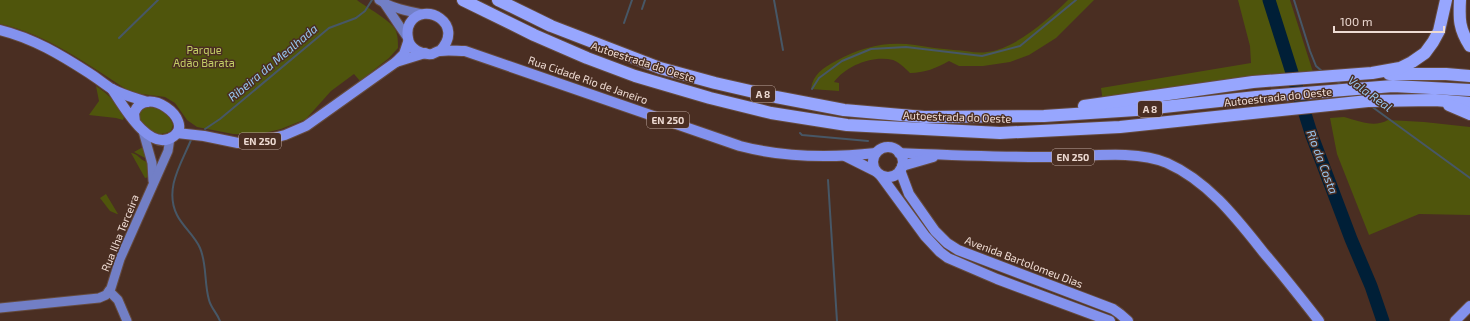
<svg xmlns="http://www.w3.org/2000/svg" width="1470" height="321" viewBox="0 0 1470 321" font-family="'Exo 2',sans-serif">
<rect width="100%" height="100%" fill="#4a2e22"/>
<!-- green -->
<g fill="#4f550c">
<path d="M0,0H357C366,7 390,20 395,29C398,35 398,41 398,48L389,58L360,81L354,74L331,91L306,119L281,129L256,135L233,134L197,127L187,120L175,103L165,97L134,93L129,91C90,66 45,33 0,24Z"/>
<path d="M1068,0H1094L1056,38L1029,55L1010,62L983,66H959L949,61C937,68 924,73 910,73C905,68 899,62 893,60C872,55 846,66 834,82L839,83V91L811,89C813,74 823,68 836,61C862,47 886,41 915,45C928,47 941,49 954,50C965,50 976,54 987,52C1015,49 1049,19 1068,0Z"/>
<polygon points="1238,0 1290,0 1313,72 1103,102 1101,88 1251,63 1250,46"/>
<path d="M96,86C108,94 118,103 124,117L123,120L116,118L89,115L99,101Z"/>
<path d="M151,106C162,108 169,114 173,125L171,131C161,136 147,135 141,124C139,122 139,117 138,114L142,109Z"/>
<path d="M1344,117C1359,121 1374,128 1388,120L1424,122L1470,127V215L1419,214L1369,235L1337,154L1330,118Z"/>
<polygon points="143,147 147,159 134,152"/>
<path d="M131,153C138,153 141,162 148,162L149,177L145,178Z"/>
<polygon points="106,194 118,214 117,214 110,211 100,198"/>
</g>
<g fill="none" stroke-linecap="round" stroke-linejoin="round">
<!-- stream -->
<g stroke="#475766" stroke-width="2">
<polyline points="774,0 783,50"/>
<polyline points="1294,0 1310,51 1316,66 1323,72"/>
<polyline points="642,9 645,0"/>
<polyline points="624,23 632,0"/>
<polyline points="119,38 158,0"/>
<polyline points="1335,80 1343,86"/>
<polyline points="812,89 819,78 842,61 871,49 906,47 982,56 1020,46 1076,0"/>
<polyline points="1371,106 1470,178"/>
<polyline points="205,129 220,119 329,28 356,18 365,11 372,0"/>
<polyline points="800,133 802,135 868,141"/>
<path d="M191,140C181,164 164,189 177,215C183,227 195,236 200,248C207,264 204,283 209,300C211,308 217,313 220,321"/>
<polyline points="828,180 837,321"/>
</g>
<!-- river -->
<polyline stroke="#001f37" stroke-width="13" points="1269,0 1312,136 1351,239 1371,286 1383,321"/>
<defs>
<g id="secondary">
<path d="M379,0C392,8 407,11 422,14"/>
<polyline points="384,3 407,37"/>
<polyline points="143,131 152,163 153,181"/>
<polyline points="109,291 118,300 127,321"/>
<polyline points="0,308 99,298 106,295 111,288 120,259 168,151 170,138"/>
</g>
<g id="primary">
<path d="M0,30C33,38 61,55 89,73C97,78 104,84 112,89C123,95 135,98 147,102"/>
<path d="M440,51C466,24 424,0 410,23C407,28 407,33 408,38C409,49 422,55 432,54C435,53 437,51 440,51C448,50 457,51 465,51L740,146C782,157 832,158 876,153"/>
<polyline points="396,62 425,53"/>
<path d="M112,89C122,104 150,155 174,136C195,120 145,83 134,113L135,122"/>
<polyline points="177,133 204,136 238,143 249,143 262,141 285,135 306,126 396,62 404,54 408,42"/>
<circle cx="888" cy="162" r="15"/>
<path d="M899,153C947,155 994,157 1041,157C1079,158 1133,148 1167,163C1208,181 1237,219 1264,253C1283,275 1301,298 1319,321"/>
<polyline points="845,156 875,171"/>
<polyline points="902,166 933,157"/>
<polyline points="900,170 909,194 935,231 947,243 958,250 1113,309 1120,314 1128,321"/>
<polyline points="881,176 925,236 940,252 948,258 997,279 1110,321"/>
<polyline points="1455,321 1470,306"/>
</g>
<g id="highway">
<polyline points="463,0 534,35 587,58 635,76 710,98 771,113 847,125 1000,133 1120,127 1368,101 1435,100 1470,103"/>
<polyline points="498,0 551,26 660,68 715,83 776,97 844,110 924,117 1044,116 1136,110 1256,97 1393,86 1470,90"/>
<path d="M1460,0C1459,19 1459,29 1470,46"/>
<polyline points="1389,74 1446,74 1470,76"/>
<polyline points="1449,105 1470,114"/>
<polyline points="1084,106 1253,82 1372,73 1400,68 1412,62 1425,53 1433,42 1439,31 1446,0"/>
</g>
</defs>
<!-- secondary casing -->
<use href="#secondary" stroke="#644a3e" stroke-width="11"/>
<!-- primary casing -->
<use href="#primary" stroke="#644a3e" stroke-width="12"/>
<!-- highway casing -->
<use href="#highway" stroke="#644a3e" stroke-width="14"/>
<!-- secondary -->
<use href="#secondary" stroke="#727fc6" stroke-width="9"/>
<!-- primary -->
<use href="#primary" stroke="#8392ee" stroke-width="10"/>
<!-- highway -->
<use href="#highway" stroke="#97a6fe" stroke-width="12"/>
</g>
<g text-anchor="middle" stroke-width="3" stroke-linejoin="round" paint-order="stroke">
<!-- shield labels -->
<g fill="#4a2e22" stroke="#bda79e" stroke-width="1">
<rect x="751" y="86" width="24" height="16" rx="3"/>
<rect x="1138" y="101" width="24" height="16" rx="3"/>
<rect x="647" y="112" width="42" height="16" rx="3"/>
<rect x="239" y="133" width="42" height="16" rx="3"/>
<rect x="1052" y="149" width="42" height="16" rx="3"/>
</g>
<g font-size="10" font-weight="bold" fill="#eedbd3">
<text x="763" y="98">A 8</text>
<text x="1150" y="113">A 8</text>
<text x="668" y="124">EN 250</text>
<text x="260" y="145">EN 250</text>
<text x="1073" y="161">EN 250</text>
</g>
<!-- park labels -->
<g font-size="11" fill="#c3ce66" stroke="#4a2e22">
<text x="204" y="54">Parque<tspan x="204" dy="13">Adão Barata</tspan></text>
</g>
<!-- street labels -->
<g font-size="11" fill="#eedbd3" stroke="#4a2e22">
<text transform="translate(643 62) rotate(18)" y="4">Autoestrada do Oeste</text>
<text transform="translate(588 80) rotate(19)" y="4">Rua Cidade Rio de Janeiro</text>
<text transform="translate(1278 97) rotate(-6)" y="4">Autoestrada do Oeste</text>
<text transform="translate(957 117) rotate(2)" y="4">Autoestrada do Oeste</text>
<text transform="translate(120 233) rotate(-68)" y="4">Rua Ilha Terceira</text>
<text transform="translate(1024 262) rotate(21)" y="4">Avenida Bartolomeu Dias</text>
</g>
<!-- water labels -->
<g font-size="12" font-style="italic" fill="#97c7f1" stroke="#4a2e22">
<text transform="translate(273 63) rotate(-40)" y="4">Ribeira da Mealhada</text>
<text transform="translate(1370 94) rotate(36)" y="4">Vala Real</text>
<text transform="translate(1322 162) rotate(69)" y="4">Rio da Costa</text>
</g>
</g>
<!-- scale -->
<path d="M1334 26v6h110v-6" fill="none" stroke="#eedbd3" stroke-width="2"/>
<text x="1340" y="26" font-size="12" fill="#eedbd3" stroke="#4a2e22" stroke-width="3" paint-order="stroke">100 m</text>
</svg>
